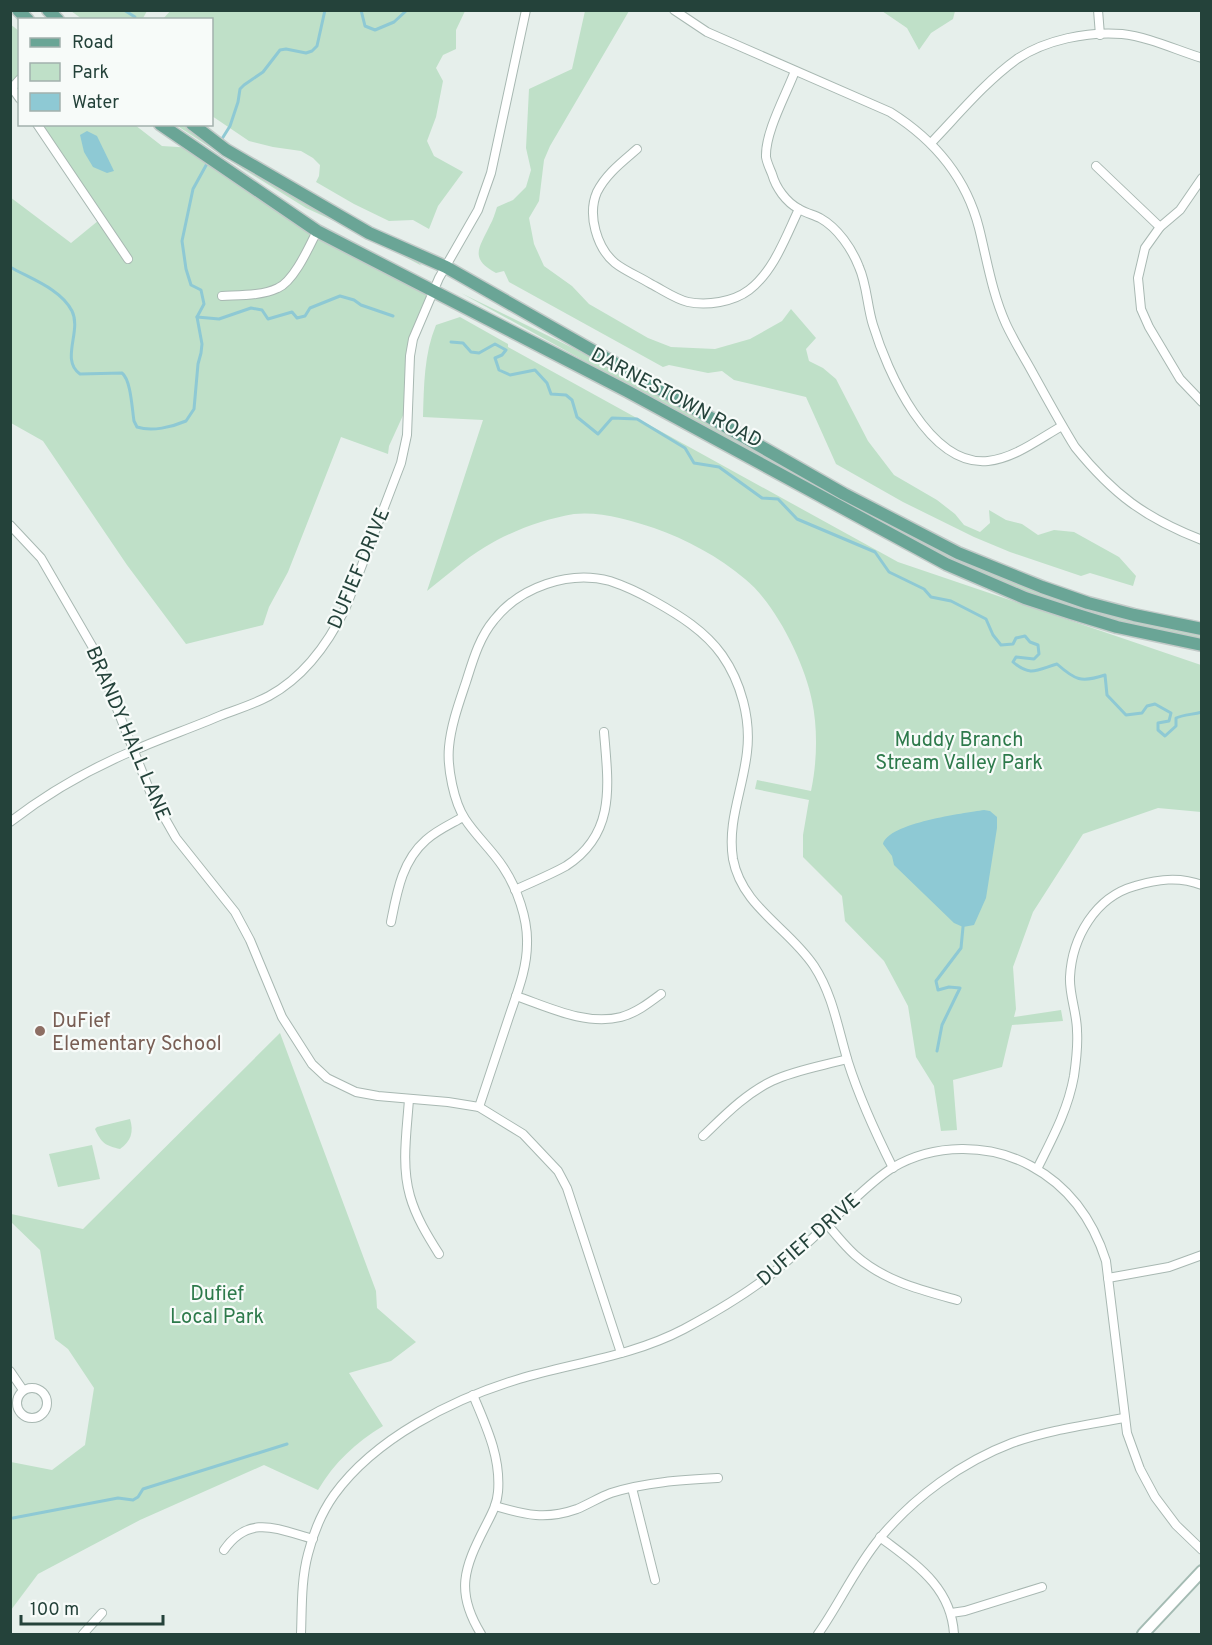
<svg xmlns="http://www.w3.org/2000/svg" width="1212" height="1645" viewBox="0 0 1212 1645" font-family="Overpass,sans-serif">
<rect width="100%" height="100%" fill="#e6efeb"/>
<!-- green -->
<g fill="#bfe0c8">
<polygon points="171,10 465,11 456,30 456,49 443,55 436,68 443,81 436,117 427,141 434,156 463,172 438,206 429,229 413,220 389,221 354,204 316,182 319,176 320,165 313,158 301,151 273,147 249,141 212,116 212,20 163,19"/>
<polygon points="71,11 147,11 142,20 82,19"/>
<path d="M585,11H629L550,146L544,160L539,201L529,218L534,244L544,266L572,286L589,304L648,338L671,347L715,349L750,339L782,321L791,309L816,338L806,349L809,361L823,368L836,379L868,441L894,475L937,500L955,514L964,525L980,532L990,523L989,510L1006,520L1022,524L1038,535L1054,530L1074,532L1119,557L1136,576L1133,586L1090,573L1081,576L1010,552L974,537L903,502L836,464L806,397L734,380L722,371L708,373L669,365L663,367L509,282L504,271L496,273C468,258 480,247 490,225C493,220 495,213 497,207L513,200L526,187L531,170L526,148L529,89L572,69Z"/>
<polygon points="882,11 955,11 953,19 931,33 919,50 907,28"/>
<polygon points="10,24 19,31 19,93 11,80"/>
<polygon points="41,125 135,125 162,146 194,148 317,231 434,290 410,356 410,400 389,446 388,454 341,437 288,572 269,607 263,625 186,644 127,565 43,441 11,423 10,197 71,243 104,216"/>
<polygon points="176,125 190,125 343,220 417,261 422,266 358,232 306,208 243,169"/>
<polygon points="461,293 581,352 909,535 961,561 1022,586 1108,615 1201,636 1201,641 1112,620 1021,591 964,567 879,523"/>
<path d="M460,317L508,344V347L898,562L1201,665V812L1158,808L1083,834L1033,912L1013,967L1016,1009L1014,1017L1061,1010L1063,1021L1012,1025L1002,1067L953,1080L957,1130L941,1131L934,1086L916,1057L908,1006L884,961L845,921L842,896L803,857V835L809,800L755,789L757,780L811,791C817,763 818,729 812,701C805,663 775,603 745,579C719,557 686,539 654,528C631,520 599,511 574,514C544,519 511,531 485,547C465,559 446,576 427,591L483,420L423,417C424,385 424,354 436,325Z"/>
<path d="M280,1033L376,1291L377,1308L416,1342L391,1361L349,1373L383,1426C356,1442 334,1463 318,1490L264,1465L140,1520L38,1574L11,1610V1462L52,1470L85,1445L94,1388L68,1349L55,1339L40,1250L11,1222V1214L83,1229Z"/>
<path d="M130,1119C134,1132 131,1141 120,1149C106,1146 101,1143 95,1129L97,1127Z"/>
<polygon points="92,1145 100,1179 58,1187 49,1154"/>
</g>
<!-- water -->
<g fill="#8ec9d4">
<polygon points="87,131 97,136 114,171 107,173 93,167 84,152 80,135"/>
<path d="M984,810L990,811L997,817V828L986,898L974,925L963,927L954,923L894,865L892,856L883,844C888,823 964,813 984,810Z"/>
</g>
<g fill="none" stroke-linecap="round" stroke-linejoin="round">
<!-- stream -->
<g stroke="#8ec9d4" stroke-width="3">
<polyline points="124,10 135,17"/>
<polyline points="361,10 365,26 375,30 394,22 407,10"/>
<polyline points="220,142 230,126 238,102 240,89 244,85 263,72 280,50 286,49 306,53 312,51 317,46 325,10"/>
<path d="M10,267C31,279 61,289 72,311C82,331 60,360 80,374L122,373C131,380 132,409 134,421L137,427C152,432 172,427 186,421L194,409L198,364L201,353L202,344L197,317L204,304L201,290L191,285L186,269L182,241L193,189L209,160"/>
<polyline points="197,317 219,319 251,308 262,310 268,319 292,312 297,318 305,316 310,308 340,296 354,300 361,305 393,316"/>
<path d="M451,342L463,343L471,352L479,353L495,344L506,350L502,355L495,358L499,370L510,375L535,370L547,383L551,394L566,395L572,400L577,417L598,434L612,418L637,419L685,448L694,463L719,467L762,498L778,499L797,519L875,552L889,572L924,589L931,597L951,601L986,619L993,635L1001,645L1013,644L1016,638L1025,636L1030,642L1038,645L1039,654L1034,659L1016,657L1013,662C1030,677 1037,670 1057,664C1075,680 1081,683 1105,675L1107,695L1126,715L1142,713L1147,706L1155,704L1171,713L1169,721L1158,723V730L1165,736L1176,726V718C1185,714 1192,715 1202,712"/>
<polyline points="1202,728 1202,733"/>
<polyline points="937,1051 942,1025 960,988 949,987 938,990 936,981 961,948 963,927"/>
<polyline points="13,1518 118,1498 133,1500 138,1497 143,1489 287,1444"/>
</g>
<defs>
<g id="street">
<path d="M674,10L707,32L890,112C933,139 966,177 979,228C987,260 992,293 1006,324C1013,339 1022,354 1030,368C1045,395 1059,421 1075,447C1113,494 1145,518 1202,540"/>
<polyline points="1098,10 1100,35"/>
<path d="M795,71C786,95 765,132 766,157C767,163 770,169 772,174C776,188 786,202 799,209C806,213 814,215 820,218C838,228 852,249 859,267C867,285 867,306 873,325C887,371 929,467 988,461C1015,458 1039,439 1062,426"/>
<polyline points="10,85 20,99"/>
<polyline points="12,88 20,79"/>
<polyline points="37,124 128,259"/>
<path d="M931,143C958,115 985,82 1017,59C1045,40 1088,31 1122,34C1149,37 1176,50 1202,58"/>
<path d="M637,149C622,162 606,174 597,192C587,215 597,248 615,263C625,271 640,277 651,284C663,290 675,299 688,302C707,306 733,302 749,290C774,271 786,236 799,209"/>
<polyline points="1096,166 1160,227"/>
<polyline points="1202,178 1180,210 1160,227 1145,248 1138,278 1141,309 1149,327 1180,379 1202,402"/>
<path d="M222,296C240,295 261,296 278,288C294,281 309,247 317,231"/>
<polyline points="10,525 41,558 92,646 151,794 176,838 235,912 250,940 282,1017 312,1064 327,1078 356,1092 378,1096 448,1102 479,1107 523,1134 558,1171 567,1188 621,1353"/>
<path d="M10,822C49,792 91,768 137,749C165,737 194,727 222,715C238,709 254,704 269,696C304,677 329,642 346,607L401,463L407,435L410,356L413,339L439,278L478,210L491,173L526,10"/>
<path d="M515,890C532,882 550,875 566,866C617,833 608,783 604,732"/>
<path d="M391,922C397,892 402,861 426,840C437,830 451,824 463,817"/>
<path d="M516,996C548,1007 586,1026 621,1017C636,1013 649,1003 661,994"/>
<path d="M409,1099C407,1130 401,1165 410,1196C416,1217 427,1235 439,1254"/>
<path d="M479,1107C489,1077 499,1047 509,1017C517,993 527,969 527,944C528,919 517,888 503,867C492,850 476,836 465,819C454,802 447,768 449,747C451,725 459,703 466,682C473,660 479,638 494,620C520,587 569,570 610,581C625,586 640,593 654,601C679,615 705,631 722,655C741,682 751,719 747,752C743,789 727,822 733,859C742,907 789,928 814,966C833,995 838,1029 848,1062C860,1100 875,1132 893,1168"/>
<path d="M703,1136C724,1116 745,1094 772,1081C795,1070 822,1066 847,1059"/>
<path d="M1037,1169C1052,1139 1068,1110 1074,1076C1076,1062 1078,1045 1077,1031C1077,1013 1069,994 1070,977C1072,938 1095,897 1135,886C1157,879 1179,876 1202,885"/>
<path d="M827,1224C836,1235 845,1246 855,1255C884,1281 921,1290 957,1300"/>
<polyline points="1108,1278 1169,1267 1202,1255"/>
<polyline points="10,1371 23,1390"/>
<circle cx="32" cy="1403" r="15"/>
<path d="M473,1395C486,1426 501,1457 498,1492C497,1505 491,1515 485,1527C464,1568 455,1592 481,1634"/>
<polyline points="632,1488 655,1580"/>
<path d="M495,1506C526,1515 546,1520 577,1509C589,1504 600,1497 611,1493C645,1482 682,1480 718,1478"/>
<path d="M880,1537C915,1564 951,1586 954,1634"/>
<path d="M224,1550C249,1514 277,1529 313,1539"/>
<polyline points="951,1613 965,1611 1042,1587"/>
<polyline points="83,1634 102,1613"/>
<path d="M301,1634C302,1608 301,1580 308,1554C313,1534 322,1512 334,1495C375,1438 453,1399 519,1379C573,1363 633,1356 684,1329C714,1313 743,1296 770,1275C797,1254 822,1229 847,1206C861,1193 875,1179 892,1168C934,1143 989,1143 1031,1166C1070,1187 1093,1220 1106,1261L1127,1433L1140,1469L1155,1497L1176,1525L1202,1550"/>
<path d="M818,1634C840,1603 855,1568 880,1538C914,1497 962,1462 1012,1443C1048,1430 1087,1425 1124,1418"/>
</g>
<polyline id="secondary" points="1143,1634 1202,1571"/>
<g id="primary">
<polyline points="18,10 28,20"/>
<polyline points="48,10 58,20"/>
<polyline points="160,124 317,231 627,391 946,564 1025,598 1071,613 1117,627 1202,645"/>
<polyline points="192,124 226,150 369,233 446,267 844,494 958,553 1042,587 1088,603 1134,615 1202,629"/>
</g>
</defs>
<!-- street casing -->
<use href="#street" stroke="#a8b8b2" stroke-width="10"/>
<!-- secondary casing -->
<use href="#secondary" stroke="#a4bbb3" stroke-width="14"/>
<!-- primary casing -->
<use href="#primary" stroke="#c2cac8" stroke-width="15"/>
<!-- street -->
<use href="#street" stroke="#fff" stroke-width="8"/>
<!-- secondary -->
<use href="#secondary" stroke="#fff" stroke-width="10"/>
<!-- primary -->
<use href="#primary" stroke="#6aa596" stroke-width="12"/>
</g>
<!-- markers -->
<circle fill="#8d6e63" stroke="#f7fbf9" stroke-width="2" cx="40" cy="1031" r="6"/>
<g text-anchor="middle" stroke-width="4.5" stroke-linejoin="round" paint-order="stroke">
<!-- street labels -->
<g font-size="20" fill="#24423a" stroke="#f7fbf9">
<text transform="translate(677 397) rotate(28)" y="7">DARNESTOWN ROAD</text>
<text transform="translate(358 568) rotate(-67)" y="7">DUFIEF DRIVE</text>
<text transform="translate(129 733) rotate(67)" y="7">BRANDY HALL LANE</text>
<text transform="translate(808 1239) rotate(-41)" y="7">DUFIEF DRIVE</text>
</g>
<!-- park labels -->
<g font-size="20" fill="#2d7a4b" stroke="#f7fbf9">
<text x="959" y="746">Muddy Branch<tspan x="959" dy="23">Stream Valley Park</tspan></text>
<text x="217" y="1300">Dufief<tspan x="217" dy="23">Local Park</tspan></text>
</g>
<!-- education labels -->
<g font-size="20" fill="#785e54" stroke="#f7fbf9" text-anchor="start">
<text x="52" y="1027">DuFief<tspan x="52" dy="23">Elementary School</tspan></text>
</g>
</g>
<!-- border -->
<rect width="1212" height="1645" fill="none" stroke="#24423a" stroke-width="24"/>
<!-- legend -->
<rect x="18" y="18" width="195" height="108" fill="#f7fbf9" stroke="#a3b1ad" stroke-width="1.5"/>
<rect x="30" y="38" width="30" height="9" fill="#6aa596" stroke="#a3b1ad" stroke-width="1.5"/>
<text x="72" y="48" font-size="18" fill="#24423a">Road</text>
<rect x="30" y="63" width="30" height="18" fill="#bfe0c8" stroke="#a3b1ad" stroke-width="1.5"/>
<text x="72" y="78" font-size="18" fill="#24423a">Park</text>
<rect x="30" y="93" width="30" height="18" fill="#8ec9d4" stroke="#a3b1ad" stroke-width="1.5"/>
<text x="72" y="108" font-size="18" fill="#24423a">Water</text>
<!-- scale -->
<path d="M21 1615v9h142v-9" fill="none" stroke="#24423a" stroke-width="3"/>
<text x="30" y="1615" font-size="18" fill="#24423a" stroke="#f7fbf9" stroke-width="4.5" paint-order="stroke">100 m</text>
</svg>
